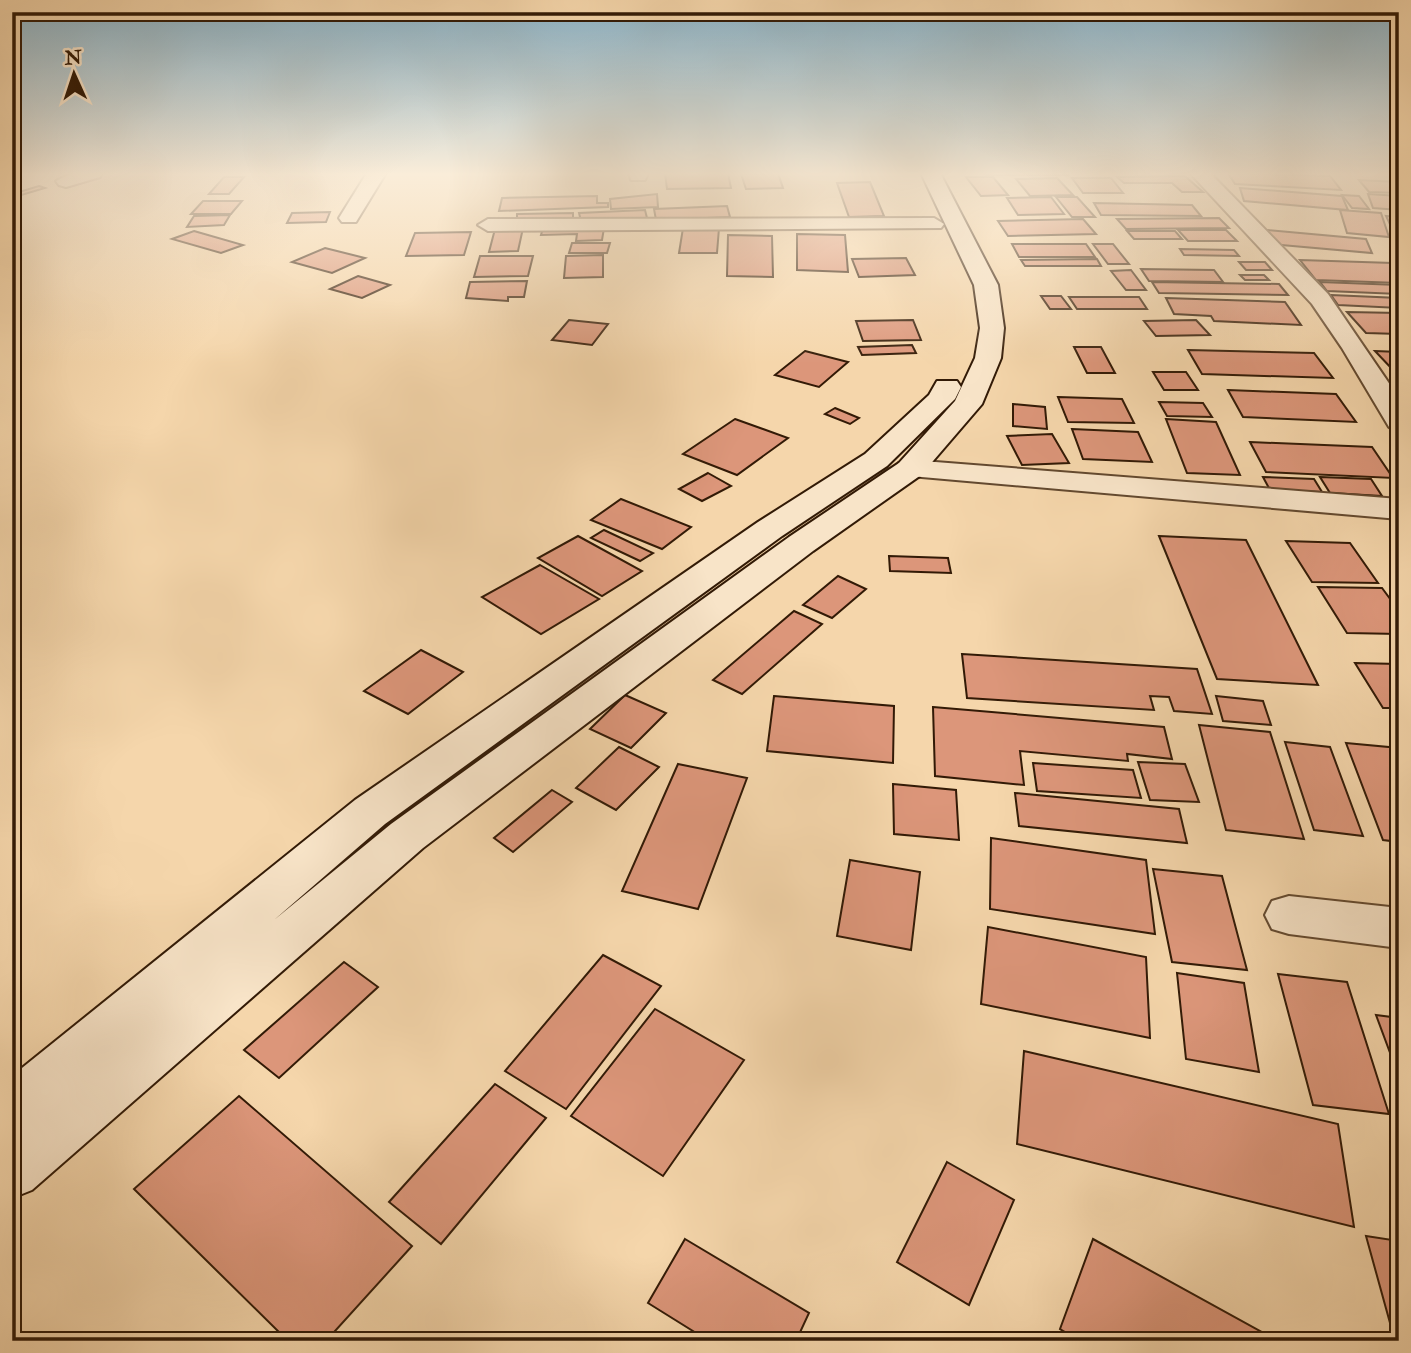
<svg xmlns="http://www.w3.org/2000/svg" width="1411" height="1353" viewBox="0 0 1411 1353" font-family="'IM FELL Double Pica',serif">
<rect width="100%" height="100%" fill="#f5d6ab"/>
<filter id="stains"><feTurbulence type="fractalNoise" baseFrequency=".00286" numOctaves="4"/><feColorMatrix values="0 0 0 0 .2 0 0 0 0 .09 0 0 0 0 .02 0 0 0 .5 -.17"/></filter>
<radialGradient id="worn" r=".72"><stop offset=".6" stop-color="#630" stop-opacity="0"/><stop offset="1" stop-color="#630" stop-opacity=".3"/></radialGradient>
<!-- building -->
<g fill="#dc967a" stroke="#321a06" stroke-width="2">
<polygon points="665,173 728,173 731,188 667,189"/>
<polygon points="778,173 783,188 746,189 741,174"/>
<polygon points="985,173 1066,173 1068,175 986,175"/>
<polygon points="1228,173 1330,176 1341,190 1235,184"/>
<polygon points="1185,176 1203,192 1182,192 1172,183 1124,183 1117,177"/>
<polygon points="224,177 244,177 229,194 209,194"/>
<polygon points="966,177 993,177 1008,195 981,196"/>
<polygon points="1057,178 1073,195 1030,196 1016,179"/>
<polygon points="1072,178 1111,178 1123,193 1083,193"/>
<polygon points="1359,180 1399,182 1399,193 1369,192"/>
<polygon points="870,182 884,216 849,217 837,183"/>
<polygon points="39,186 45,188 18,196 12,194"/>
<polygon points="1240,188 1342,196 1348,210 1244,201"/>
<polygon points="657,194 658,207 611,209 610,199"/>
<polygon points="1368,194 1399,196 1399,210 1373,208"/>
<polygon points="1342,195 1359,196 1369,209 1352,208"/>
<polygon points="597,196 597,203 608,203 608,207 499,211 502,198"/>
<polygon points="1051,197 1064,214 1018,215 1007,198"/>
<polygon points="1056,197 1077,197 1095,217 1072,217"/>
<polygon points="203,201 242,201 231,214 191,214"/>
<polygon points="1094,203 1192,205 1201,216 1101,215"/>
<polygon points="727,206 730,217 656,220 654,209"/>
<polygon points="645,210 647,218 581,221 579,213"/>
<polygon points="1340,210 1381,213 1389,237 1347,233"/>
<polygon points="330,212 326,222 287,223 292,213"/>
<polygon points="573,213 573,220 517,221 517,214"/>
<polygon points="230,215 224,225 187,227 194,216"/>
<polygon points="1386,216 1399,217 1399,239 1397,239"/>
<polygon points="1219,218 1229,228 1126,229 1117,219"/>
<polygon points="1083,219 1096,234 1008,236 998,221"/>
<polygon points="523,228 518,251 489,252 495,229"/>
<polygon points="543,228 604,228 602,240 576,241 577,234 541,235"/>
<polygon points="683,228 719,228 717,253 679,253"/>
<polygon points="1178,230 1226,230 1237,241 1188,241"/>
<polygon points="1267,230 1366,239 1372,253 1270,244"/>
<polygon points="194,231 243,245 221,253 172,239"/>
<polygon points="1127,231 1175,231 1182,239 1134,239"/>
<polygon points="471,232 464,255 406,256 415,233"/>
<polygon points="797,234 845,235 848,272 797,270"/>
<polygon points="728,235 772,236 773,277 727,276"/>
<polygon points="572,243 610,243 607,253 569,253"/>
<polygon points="1012,244 1086,244 1095,257 1019,257"/>
<polygon points="1093,244 1113,244 1129,264 1108,264"/>
<polygon points="325,248 365,258 332,273 292,262"/>
<polygon points="1180,249 1234,250 1239,256 1184,255"/>
<polygon points="603,255 603,277 564,278 566,256"/>
<polygon points="480,256 533,256 528,276 474,277"/>
<polygon points="906,258 915,275 859,277 852,259"/>
<polygon points="1097,259 1101,266 1025,266 1021,260"/>
<polygon points="1300,260 1393,263 1399,269 1399,283 1316,280"/>
<polygon points="1239,262 1265,262 1272,270 1246,270"/>
<polygon points="1141,269 1214,270 1223,282 1149,281"/>
<polygon points="1131,270 1146,290 1126,290 1111,271"/>
<polygon points="1240,275 1264,275 1269,280 1245,280"/>
<polygon points="358,276 390,285 362,298 330,289"/>
<polygon points="527,281 524,297 508,297 508,301 466,298 470,282"/>
<polygon points="1152,282 1279,284 1288,295 1159,293"/>
<polygon points="1320,282 1399,285 1399,294 1327,291"/>
<polygon points="1331,295 1399,298 1399,308 1338,305"/>
<polygon points="1041,296 1061,296 1071,309 1050,309"/>
<polygon points="1069,297 1139,297 1147,309 1077,309"/>
<polygon points="1166,298 1285,302 1301,325 1214,321 1211,316 1174,314"/>
<polygon points="1347,312 1399,313 1399,334 1366,333"/>
<polygon points="569,320 608,324 592,345 552,340"/>
<polygon points="913,320 921,340 863,341 856,321"/>
<polygon points="1196,320 1210,335 1156,336 1144,321"/>
<polygon points="912,345 916,353 862,355 858,347"/>
<polygon points="1074,347 1101,347 1115,373 1087,373"/>
<polygon points="1188,350 1314,353 1333,378 1202,374"/>
<polygon points="805,351 848,362 819,387 775,375"/>
<polygon points="1375,351 1399,352 1399,370 1393,370"/>
<polygon points="1153,372 1186,372 1198,390 1164,390"/>
<polygon points="1228,390 1336,394 1356,422 1243,417"/>
<polygon points="1058,397 1122,399 1134,423 1068,422"/>
<polygon points="1159,402 1203,403 1212,417 1167,416"/>
<polygon points="1013,404 1045,407 1047,429 1013,426"/>
<polygon points="835,408 859,418 850,424 825,414"/>
<polygon points="735,419 788,438 737,475 683,454"/>
<polygon points="1166,419 1216,422 1240,475 1187,473"/>
<polygon points="1072,429 1138,432 1152,462 1083,459"/>
<polygon points="1052,434 1069,463 1022,465 1007,436"/>
<polygon points="1250,442 1372,447 1393,478 1266,472"/>
<polygon points="708,473 731,486 702,501 679,489"/>
<polygon points="1263,477 1314,479 1322,492 1270,490"/>
<polygon points="1320,477 1371,479 1382,496 1330,493"/>
<polygon points="621,499 691,527 662,549 591,520"/>
<polygon points="604,530 653,553 640,561 591,538"/>
<polygon points="578,536 642,571 602,596 538,558"/>
<polygon points="1159,536 1246,540 1318,685 1217,679"/>
<polygon points="1286,541 1350,543 1378,583 1312,582"/>
<polygon points="889,556 948,558 951,573 890,571"/>
<polygon points="540,565 599,599 541,634 482,597"/>
<polygon points="838,576 866,589 832,618 803,605"/>
<polygon points="1318,587 1382,588 1399,611 1399,634 1347,633"/>
<polygon points="794,611 822,624 742,694 713,680"/>
<polygon points="421,650 463,672 408,714 364,691"/>
<polygon points="962,654 1197,669 1212,714 1174,711 1169,697 1150,696 1154,710 967,698"/>
<polygon points="1355,663 1399,664 1399,708 1383,708"/>
<polygon points="625,695 666,713 631,748 590,729"/>
<polygon points="774,696 894,706 893,763 767,751"/>
<polygon points="1216,696 1263,701 1271,725 1223,721"/>
<polygon points="933,707 1164,727 1172,759 1127,754 1128,761 1020,751 1024,785 935,776"/>
<polygon points="1199,725 1270,732 1304,839 1226,830"/>
<polygon points="1285,742 1330,747 1363,836 1314,830"/>
<polygon points="1346,743 1399,748 1399,842 1383,840"/>
<polygon points="619,747 659,767 616,810 576,788"/>
<polygon points="1138,762 1185,764 1199,802 1150,800"/>
<polygon points="1033,763 1133,770 1141,798 1037,791"/>
<polygon points="678,764 747,778 698,909 622,891"/>
<polygon points="893,784 956,790 959,840 894,834"/>
<polygon points="552,790 572,802 513,852 494,838"/>
<polygon points="1015,793 1179,809 1187,843 1019,826"/>
<polygon points="991,838 1146,860 1155,934 990,909"/>
<polygon points="850,860 920,872 911,950 837,936"/>
<polygon points="1153,869 1222,876 1247,970 1172,962"/>
<polygon points="988,927 1146,957 1150,1038 981,1004"/>
<polygon points="603,955 661,986 566,1109 505,1071"/>
<polygon points="344,962 378,987 279,1078 244,1050"/>
<polygon points="1177,973 1244,983 1259,1072 1186,1059"/>
<polygon points="1278,974 1347,982 1389,1114 1313,1105"/>
<polygon points="655,1009 744,1060 663,1176 571,1116"/>
<polygon points="1376,1015 1399,1018 1399,1077"/>
<polygon points="1024,1051 1338,1124 1354,1227 1017,1144"/>
<polygon points="495,1084 546,1118 441,1244 389,1202"/>
<polygon points="239,1096 412,1246 326,1341 288,1341 134,1189"/>
<polygon points="947,1162 1014,1200 969,1305 897,1262"/>
<polygon points="1366,1236 1399,1241 1399,1341 1395,1341"/>
<polygon points="685,1239 809,1313 796,1341 709,1341 648,1303"/>
<polygon points="1093,1239 1278,1341 1080,1341 1060,1329"/>
</g>
<g fill="none" stroke-linecap="round" stroke-linejoin="round">
<defs>
<g id="street">
<polygon points="72,173 102,173 100,177 66,187 59,185 56,181"/>
<polygon points="367,173 386,173 356,222 342,222 339,218"/>
<polygon points="629,173 648,173 645,180 631,180"/>
<polygon points="1190,173 1210,173 1328,294 1399,398 1399,430 1389,427 1342,348 1312,304"/>
<polygon points="934,218 944,224 941,228 488,231 478,225 488,219"/>
<polygon points="910,460 1399,499 1399,519 899,475 895,469 899,463"/>
<polygon points="1289,896 1399,908 1399,948 1289,934 1272,929 1265,915 1272,901"/>
</g>
<polygon id="secondary" points="921,173 940,173 998,285 1004,328 1001,358 982,404 921,475 813,551 423,848 32,1190 12,1198 12,1076 355,800 758,522 865,454 929,395 937,381 957,381 961,387 955,399 887,466 782,536 385,824 274,920 391,824 789,537 899,463 955,401 975,358 980,328 974,285"/>
</defs>
<!-- street casing -->
<use href="#street" stroke="#63492f" stroke-width="4"/>
<!-- secondary casing -->
<use href="#secondary" stroke="#321a06" stroke-width="4"/>
<!-- street -->
<use href="#street" fill="#f8e4c8" fill-rule="evenodd"/>
<!-- secondary -->
<use href="#secondary" fill="#f8e4c8" fill-rule="evenodd"/>
</g>
<!-- sky -->
<linearGradient id="sky" x2="0" y2="1"><stop stop-color="#8ab6ce"/><stop offset="0.48" stop-color="#faedd9"/><stop offset="1" stop-color="#faedd9" stop-opacity="0"/></linearGradient>
<rect width="1411" height="363" fill="url(#sky)"/>
<!-- margin -->
<rect width="1411" height="1353" fill="none" stroke="#f5d6ab" stroke-width="42"/>
<rect x="14" y="14" width="1383" height="1325" fill="none" stroke="#321a06" stroke-width="3.5"/>
<rect x="21" y="21" width="1369" height="1311" fill="none" stroke="#321a06" stroke-width="2"/>
<!-- north arrow -->
<g transform="translate(74 74) rotate(357)" stroke="#f8e4c8" stroke-width="5" paint-order="stroke">
<path d="M0-5L12 26L0 18L-12 26Z" fill="#321a06"/>
<text y="-10" font-size="19" font-weight="bold" text-anchor="middle" fill="#321a06">N</text>
</g>
<rect width="100%" height="100%" filter="url(#stains)"/>
<rect width="100%" height="100%" fill="url(#worn)"/>
</svg>
